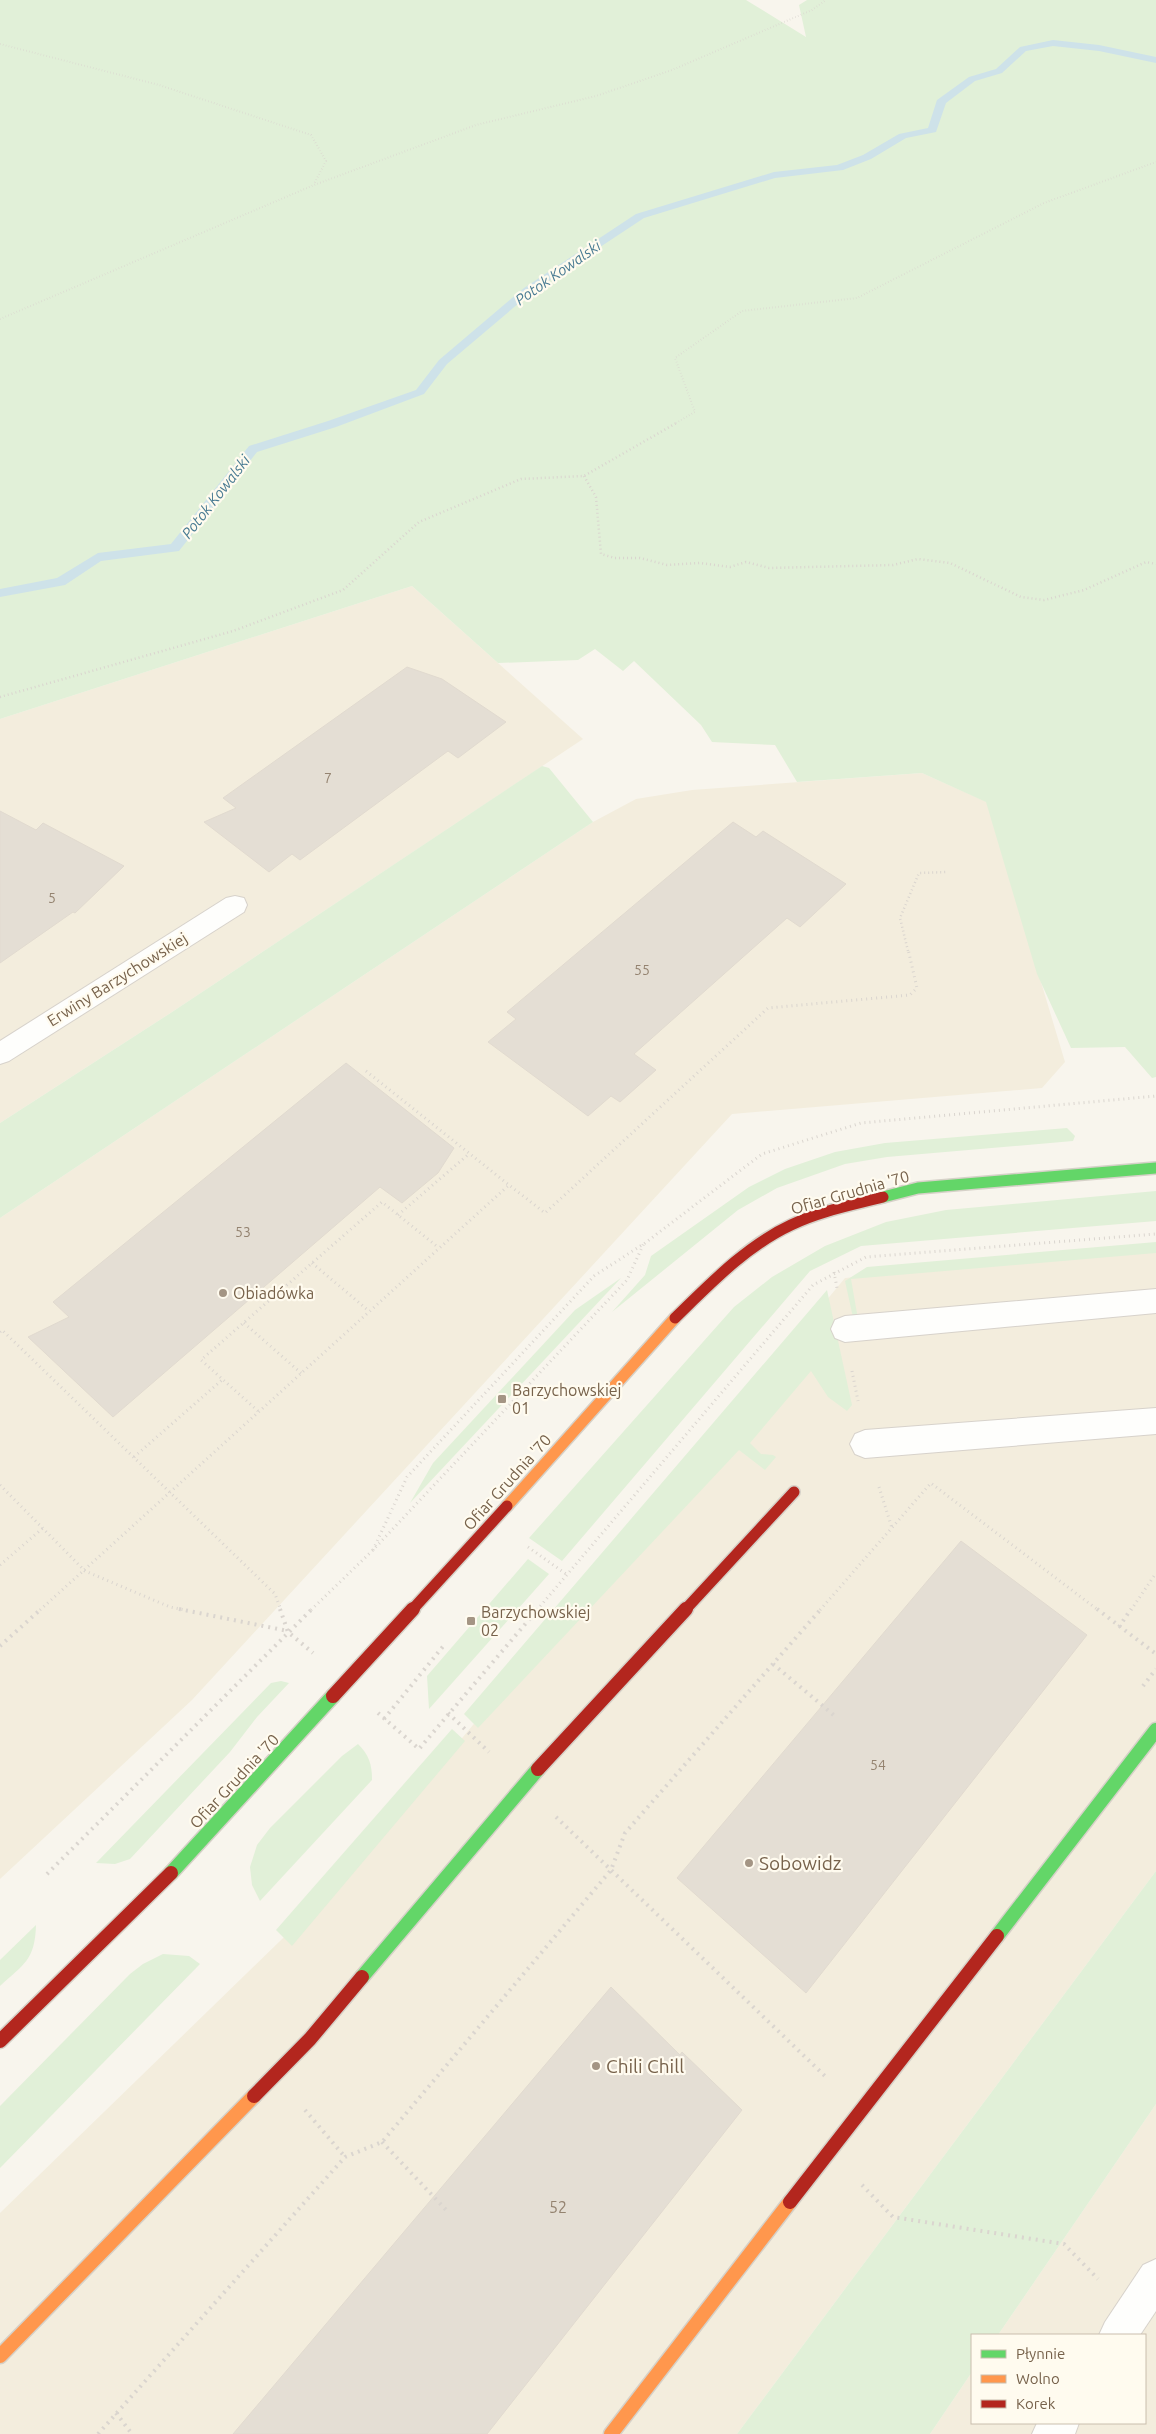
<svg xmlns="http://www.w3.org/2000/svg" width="1156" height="2434" viewBox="0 0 1156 2434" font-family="Ubuntu,sans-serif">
<rect width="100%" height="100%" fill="#f8f5ed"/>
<!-- residential -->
<g fill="#f3eddd">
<polygon points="412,586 583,739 169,1014 0,1123 0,719"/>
<polygon points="922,773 987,802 1065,1062 1042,1088 732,1114 192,1700 0,1879 0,1218 593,822 636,799 692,790"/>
<polygon points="1156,1250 1156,1871 737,2434 0,2434 0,2213 349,1874 845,1278"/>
<polygon points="1156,2104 1156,2434 930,2434 972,2372 972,2423 1145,2423 1145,2335 998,2335"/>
</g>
<!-- green -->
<g fill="#e1f0d8">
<polygon points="0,0 746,0 806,37 799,5 807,0 1156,0 1156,1077 1152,1078 1125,1047 1071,1048 1037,974 986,802 922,773 797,782 775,745 712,742 701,725 634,661 623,671 595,649 578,660 498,663 412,586 0,719"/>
<polygon points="542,766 549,768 593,822 0,1218 0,1123 169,1014"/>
<polygon points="1067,1128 1075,1136 1073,1141 887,1157 845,1164 777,1188 738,1210 612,1312 645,1275 651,1256 749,1187 785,1169 835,1152 885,1143"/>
<polygon points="1156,1191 1156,1221 861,1246 810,1271 562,1561 529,1538 734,1307 772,1277 825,1246 886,1222 946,1210"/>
<polygon points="1156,1242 1156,1253 851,1279 859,1325 854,1322 845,1281 867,1267"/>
<polygon points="621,1278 410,1503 433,1463 575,1310"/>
<polygon points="827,1290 852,1405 847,1411 828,1397 811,1371 750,1443 761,1454 773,1455 776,1457 765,1470 739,1450 478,1728 464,1714"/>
<polygon points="528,1559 549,1574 429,1709 427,1676"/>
<polygon points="281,1681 289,1683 257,1717 230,1752 130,1859 115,1864 96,1863 271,1683"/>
<polygon points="452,1729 465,1741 292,1946 276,1930"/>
<path d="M358,1744C369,1755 372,1764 372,1780L260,1901L252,1885L250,1867L257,1845L270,1828L342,1756Z"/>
<polygon points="1156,1871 1156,2104 998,2335 972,2335 972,2372 930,2434 737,2434"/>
<path d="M36,1925C35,1960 24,1964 0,1986V1960Z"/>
<polygon points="163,1954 189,1956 200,1964 0,2168 0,2106 130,1974 143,1964"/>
</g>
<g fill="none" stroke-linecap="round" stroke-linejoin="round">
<!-- stream -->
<polygon fill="#cee2e9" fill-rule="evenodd" points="1053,40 1099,45 1156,57 1156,63 1099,51 1053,46 1026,51 1002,73 975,81 946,103 936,132 906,138 871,159 843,170 775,178 644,218 532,292 447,364 424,394 336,427 257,452 179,551 101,561 65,585 0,597 0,589 57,578 98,553 171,544 249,446 328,421 416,390 439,360 524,288 636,214 774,172 837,165 863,155 899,134 928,128 937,100 969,77 996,69 1020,47"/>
</g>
<!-- building -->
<g fill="#e4ded4" stroke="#e1dacf">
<polygon points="407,667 442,679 506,722 458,758 448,751 300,860 292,854 269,872 204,822 236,808 223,798"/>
<polygon points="0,811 36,830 43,823 124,866 75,913 73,912 0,963"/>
<polygon points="733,822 756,837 763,831 846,884 800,927 787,918 634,1054 656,1070 620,1102 611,1096 588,1116 488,1042 516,1019 507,1012"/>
<polygon points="346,1063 454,1148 438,1173 402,1203 380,1187 113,1417 28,1337 69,1317 53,1302"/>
<polygon points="961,1541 1087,1635 806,1993 677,1878"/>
<polygon points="611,1987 680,2055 682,2052 742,2110 487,2434 233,2434"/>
</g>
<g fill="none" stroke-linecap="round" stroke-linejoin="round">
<defs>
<g id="street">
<polygon points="235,896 244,898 247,905 244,912 9,1061 0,1064 0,1041 226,898"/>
<polygon points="1156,1289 1156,1313 845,1342 835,1338 831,1329 835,1320 845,1316"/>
<polygon points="1156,1408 1156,1434 865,1458 855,1454 850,1444 855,1434 865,1430"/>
<polygon points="1156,2259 1156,2311 1140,2335 1099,2335 1105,2322 1143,2265"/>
<polygon points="1037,2423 1079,2423 1075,2434 1032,2434"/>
</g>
<polyline id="fast-far1" points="883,1197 918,1188 1156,1168"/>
<g id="fast">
<polyline points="171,1873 333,1696"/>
<polyline points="997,1936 1156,1730"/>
<polyline points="362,1977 538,1769"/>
</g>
<polyline id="slow-far1" points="507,1506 675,1318"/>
<g id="slow">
<polyline points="0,2356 254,2096"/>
<polyline points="611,2434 790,2202"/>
</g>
<g id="jam-far1">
<path d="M675,1318C710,1284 746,1246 791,1225C820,1211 852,1205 883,1197"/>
<polyline points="412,1610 507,1506"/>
<polyline points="685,1610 794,1492"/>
</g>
<g id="jam">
<polyline points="333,1696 413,1609"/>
<polyline points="538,1769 686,1609"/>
<polyline points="0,2041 171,1873"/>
<polyline points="254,2096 310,2039 362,1977"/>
<polyline points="790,2202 997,1936"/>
</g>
</defs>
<!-- street casing -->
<use href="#street" stroke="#d7d2cb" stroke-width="2"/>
<!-- fast-far1 casing -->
<use href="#fast-far1" stroke="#d6d1c8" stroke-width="14"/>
<!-- fast casing -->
<use href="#fast" stroke="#d6d1c8" stroke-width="17"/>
<!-- slow-far1 casing -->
<use href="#slow-far1" stroke="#d6d1c8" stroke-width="14"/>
<!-- slow casing -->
<use href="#slow" stroke="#d6d1c8" stroke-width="17"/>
<!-- jam-far1 casing -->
<use href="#jam-far1" stroke="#d6d1c8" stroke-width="14"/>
<!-- jam casing -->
<use href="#jam" stroke="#d6d1c8" stroke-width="17"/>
<!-- path-far3 -->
<g stroke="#dad5cf" stroke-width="2" stroke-dasharray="0.5 2.5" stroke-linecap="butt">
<polyline points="0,44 159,85 311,135 326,161 314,184"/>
<polyline points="0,319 314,185 476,125 596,96 672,70 812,10 826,0"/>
<polyline points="676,423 695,412 675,358 742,311 857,298 1044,203 1156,162"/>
</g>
<!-- path-far2 -->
<g stroke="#dad5cf" stroke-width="2.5" stroke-dasharray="1 3" stroke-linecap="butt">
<polyline points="584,476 596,497 601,554 615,558 640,558 667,565 700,563 730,567 746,562 769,568 893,565 918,559 950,563 1021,597 1044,600 1084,590 1146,562 1156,564"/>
<polyline points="0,697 233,631 343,590 419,522 521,479 584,476 678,422"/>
<polyline points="908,951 900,918 919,873 947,872"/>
</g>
<!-- path-far1 -->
<g stroke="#dad5cf" stroke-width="3" stroke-dasharray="1 4" stroke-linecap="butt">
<polyline points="366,1071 509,1185"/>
<polyline points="398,1215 470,1153"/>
<polyline points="312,1263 369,1311"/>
<polyline points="834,1272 837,1288"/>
<polyline points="244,1323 301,1373"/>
<polyline points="0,1332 2,1330 275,1594 281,1610"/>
<polyline points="852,1371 858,1401"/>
<polyline points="258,1411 201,1360 382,1202 439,1248"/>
<polyline points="134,1457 222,1380"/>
<polyline points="932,1484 1098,1610"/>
<polyline points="0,1485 85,1571 170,1607 185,1610"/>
<polyline points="879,1487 892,1528"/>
<polyline points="528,1547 566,1574"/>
<polyline points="373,1550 407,1477 594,1276 645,1243 762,1154 861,1123 1156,1096"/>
<polyline points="0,1565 43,1528"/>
<polyline points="40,1610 509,1185 545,1213 768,1008 910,995 917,988 908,949"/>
<polyline points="311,1610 373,1550 627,1280 644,1243"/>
<polyline points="537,1610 813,1285 866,1257 1156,1234"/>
<polyline points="820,1610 931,1483"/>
<polyline points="1131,1610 1156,1573"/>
</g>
<!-- path -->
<g stroke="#dad5cf" stroke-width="4" stroke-dasharray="2 5" stroke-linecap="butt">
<polyline points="179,1609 288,1631"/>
<polyline points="280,1609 288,1632 313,1653"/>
<polyline points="1097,1609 1156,1654"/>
<polyline points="1119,1627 1131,1609"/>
<polyline points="0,1646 41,1609"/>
<polyline points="773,1664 836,1717"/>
<polyline points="1143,1686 1156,1669"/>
<polyline points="378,1713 419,1749 538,1609"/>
<polyline points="448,1713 489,1752"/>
<polyline points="384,1719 445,1644"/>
<polyline points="556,1817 827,2078"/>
<polyline points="47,1874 312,1609"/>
<polyline points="305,2110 345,2157"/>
<polyline points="382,2142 448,2212"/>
<polyline points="862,2185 893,2217 1064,2244 1098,2279"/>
<polyline points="116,2413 132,2434"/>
<polyline points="98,2434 345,2157 382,2142 611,1870 625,1833 821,1609"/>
</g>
<!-- street -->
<use href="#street" fill="#fefefc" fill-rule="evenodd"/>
<!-- fast-far1 -->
<use href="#fast-far1" stroke="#63d668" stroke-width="11"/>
<!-- fast -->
<use href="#fast" stroke="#63d668" stroke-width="14"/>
<!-- slow-far1 -->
<use href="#slow-far1" stroke="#ff974d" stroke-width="11"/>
<!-- slow -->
<use href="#slow" stroke="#ff974d" stroke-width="14"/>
<!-- jam-far1 -->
<use href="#jam-far1" stroke="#b3261e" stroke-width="11"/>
<!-- jam -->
<use href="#jam" stroke="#b3261e" stroke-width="14"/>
</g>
<!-- markers -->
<g fill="#a49584" stroke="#fffbef" stroke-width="2">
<circle cx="223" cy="1293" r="5"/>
<rect x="497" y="1394" width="10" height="10" rx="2.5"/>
<rect x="466" y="1616" width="10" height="10" rx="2.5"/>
<circle cx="749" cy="1863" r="5"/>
<circle cx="596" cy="2066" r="5"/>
</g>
<g text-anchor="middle" stroke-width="4.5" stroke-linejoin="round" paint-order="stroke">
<!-- number labels -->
<g font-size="14" fill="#948370">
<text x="328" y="783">7</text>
<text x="52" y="903">5</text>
<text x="642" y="975">55</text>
<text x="243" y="1237">53</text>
<text x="878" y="1770">54</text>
</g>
<!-- far-water labels -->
<g font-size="15" font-style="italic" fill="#487a92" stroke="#fffbef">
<text transform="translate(558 273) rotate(-35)" y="5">Potok Kowalski</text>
<text transform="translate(216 497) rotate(-52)" y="5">Potok Kowalski</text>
</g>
<!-- street labels -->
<g font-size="16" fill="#77624b" stroke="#fffbef">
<text transform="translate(117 979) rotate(-32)" y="6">Erwiny Barzychowskiej</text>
<text transform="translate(850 1192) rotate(-16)" y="6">Ofiar Grudnia '70</text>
<text transform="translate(507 1482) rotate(-48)" y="6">Ofiar Grudnia '70</text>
<text transform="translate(234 1781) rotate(-47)" y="6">Ofiar Grudnia '70</text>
</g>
<!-- poi labels -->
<g font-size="16" fill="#77624b" stroke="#fffbef" text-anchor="start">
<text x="233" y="1299">Obiadówka</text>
<text x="512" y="1396">Barzychowskiej<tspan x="512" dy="18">01</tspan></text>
<text x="481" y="1618">Barzychowskiej<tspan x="481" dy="18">02</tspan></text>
</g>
<!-- near-number labels -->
<g font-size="16" fill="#948370">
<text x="558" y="2213">52</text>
</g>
<!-- near-poi labels -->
<g font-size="19" fill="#77624b" stroke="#fffbef" text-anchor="start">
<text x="759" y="1870">Sobowidz</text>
<text x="606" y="2073">Chili Chill</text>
</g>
</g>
<!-- legend -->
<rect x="971" y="2334" width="175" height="90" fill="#fffbef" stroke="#c9bead"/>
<rect x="981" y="2350" width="25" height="8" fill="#63d668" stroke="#c9bead"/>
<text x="1016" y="2359" font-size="15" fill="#77624b">Płynnie</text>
<rect x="981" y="2375" width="25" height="8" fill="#ff974d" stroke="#c9bead"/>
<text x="1016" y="2384" font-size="15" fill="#77624b">Wolno</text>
<rect x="981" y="2400" width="25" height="8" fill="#b3261e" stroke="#c9bead"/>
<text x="1016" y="2409" font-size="15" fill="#77624b">Korek</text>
</svg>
